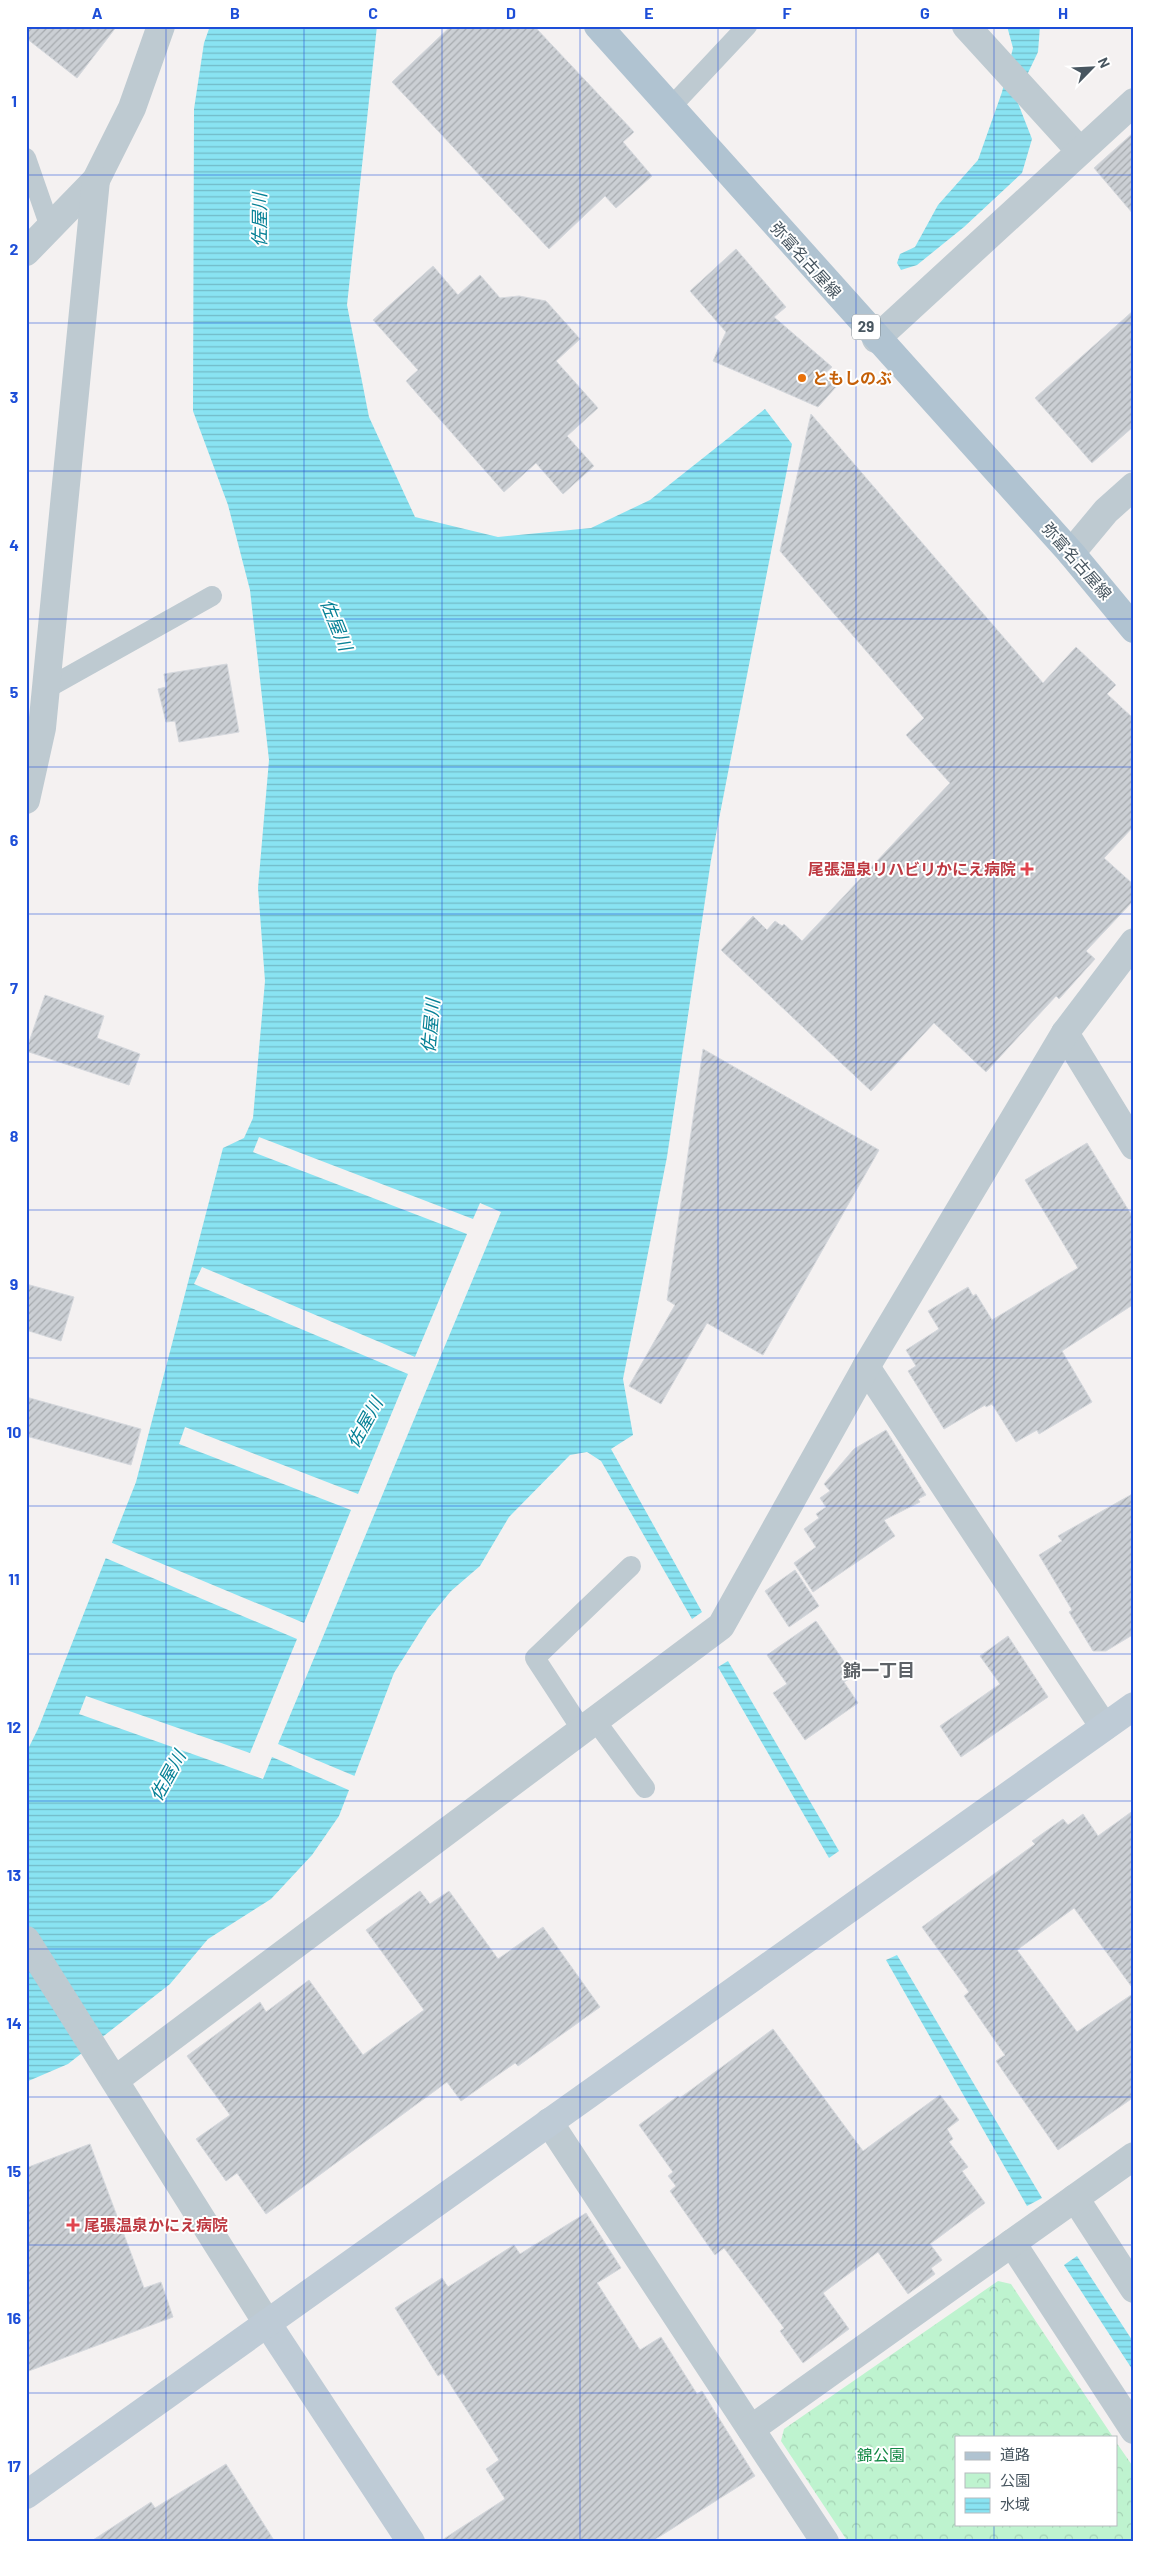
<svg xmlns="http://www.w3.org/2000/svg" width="1160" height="2568" viewBox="0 0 1160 2568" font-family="Barlow,'Noto Sans JP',sans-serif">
<defs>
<pattern id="park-crowns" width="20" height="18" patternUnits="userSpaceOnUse" patternTransform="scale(1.25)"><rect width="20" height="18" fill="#bef3cf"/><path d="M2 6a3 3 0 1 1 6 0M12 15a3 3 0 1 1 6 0" fill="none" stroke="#a5d2b4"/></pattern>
<pattern id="water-rules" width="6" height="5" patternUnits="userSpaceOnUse" patternTransform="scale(1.25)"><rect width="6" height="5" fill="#89e3f2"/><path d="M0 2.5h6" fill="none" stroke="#72bbc7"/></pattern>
<pattern id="building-hatch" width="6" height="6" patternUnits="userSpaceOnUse" patternTransform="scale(1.25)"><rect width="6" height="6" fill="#cbcfd4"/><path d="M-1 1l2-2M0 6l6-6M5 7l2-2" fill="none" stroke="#a7abaf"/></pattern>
</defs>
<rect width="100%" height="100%" fill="#f4f1f1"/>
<!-- park -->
<polygon fill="url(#park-crowns)" points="998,2281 1011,2284 1113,2437 956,2437 956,2524 1116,2524 1116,2442 1134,2468 1134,2542 848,2542 781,2441 784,2429"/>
<!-- water -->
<g fill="url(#water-rules)">
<polygon points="210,26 377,26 347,305 369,417 415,517 498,537 591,528 650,500 765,409 792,444 711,860 667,1157 623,1379 633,1435 611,1449 702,1612 692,1619 601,1461 587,1452 570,1455 509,1517 480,1566 451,1591 428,1619 394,1673 339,1816 312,1855 271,1899 208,1939 170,1984 68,2064 26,2082 26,1753 38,1729 136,1482 223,1148 244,1138 253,1118 265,981 258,888 269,760 250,590 228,505 193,411 194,109 204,43"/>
<polygon points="1007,26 1040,26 1038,52 1016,98 1032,139 1022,173 964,227 917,265 901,270 897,263 900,254 915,247 938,205 978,160 1002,92 1013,48"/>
<polygon points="728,1661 839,1851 829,1858 718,1667"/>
<polygon points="897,1955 1042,2198 1027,2206 886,1960"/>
<polygon points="1077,2256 1134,2343 1134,2372 1064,2265"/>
</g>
<!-- pier -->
<polygon fill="#f4f1f1" points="259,1137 473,1219 480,1203 501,1212 278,1744 357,1777 351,1791 272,1757 263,1779 79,1714 86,1696 250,1753 297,1639 103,1557 110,1542 304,1623 351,1510 179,1444 185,1427 358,1494 408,1374 194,1284 202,1267 415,1357 467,1234 253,1152"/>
<!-- building -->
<g fill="url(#building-hatch)" stroke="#d5d8dd">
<polygon points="26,26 117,26 77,78 26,38"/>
<polygon points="451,26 534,26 634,132 623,142 652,176 616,208 605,196 549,249 392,82"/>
<polygon points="1134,132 1134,215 1094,168"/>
<polygon points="736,249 786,307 774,317 832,367 823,375 836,387 818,407 713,361 726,332 690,291"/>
<polygon points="433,266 458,295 480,275 500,298 519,296 546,301 580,339 556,361 598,408 567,436 594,466 563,494 536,463 504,492 406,381 418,370 373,320"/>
<polygon points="1134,310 1134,426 1092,463 1035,398"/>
<polygon points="811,414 1043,683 1076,647 1116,685 1107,694 1134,719 1134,826 1104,858 1134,885 1134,900 1086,951 1095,959 1059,999 1056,996 986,1072 934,1023 871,1091 721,950 753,916 767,930 775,921 782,926 784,924 802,941 950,783 906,735 924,718 780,551"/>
<polygon points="227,664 239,732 179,742 175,721 166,722 158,689 166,687 164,674"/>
<polygon points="45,995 104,1016 97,1038 140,1054 129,1085 26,1051"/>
<polygon points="703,1049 879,1150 763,1355 707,1323 661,1404 629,1386 675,1305 667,1300"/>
<polygon points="1087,1143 1134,1219 1134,1304 1062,1351 1092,1402 1039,1434 1037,1430 1016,1442 992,1404 986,1407 985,1405 944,1429 908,1371 916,1366 906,1350 939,1329 928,1311 968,1287 973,1296 976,1294 992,1320 1078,1268 1025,1180"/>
<polygon points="26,1284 74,1297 61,1341 26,1330"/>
<polygon points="26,1397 141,1429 131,1465 26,1436"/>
<polygon points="886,1430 926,1495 918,1499 920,1502 884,1520 895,1536 813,1592 794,1563 816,1547 804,1529 819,1518 816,1514 826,1507 820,1498 830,1491 824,1484 854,1449"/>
<polygon points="1134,1493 1134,1634 1106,1651 1093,1651 1069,1612 1072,1610 1039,1555 1062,1541 1058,1536"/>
<polygon points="795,1570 819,1606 789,1627 765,1591"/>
<polygon points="816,1621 854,1676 844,1682 858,1703 805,1740 773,1693 787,1684 767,1655"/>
<polygon points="1008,1636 1048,1697 961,1757 940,1726 1000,1684 980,1656"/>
<polygon points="1134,1810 1134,1990 1074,1908 1017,1950 1077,2032 1134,1993 1134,2097 1058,2150 996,2061 1005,2055 964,1996 969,1992 922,1927 1035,1844 1032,1841 1063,1819 1068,1825 1083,1814 1098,1836"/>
<polygon points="420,1891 430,1904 449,1891 498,1959 543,1927 600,2007 518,2066 515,2063 461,2101 447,2082 266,2214 237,2173 226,2181 196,2139 230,2115 187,2056 260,2002 266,2012 309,1980 363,2055 424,2010 366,1930"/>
<polygon points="773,2029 863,2151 940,2095 959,2120 947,2129 953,2139 949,2142 968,2167 962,2171 985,2203 930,2244 942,2260 931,2268 935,2274 908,2294 878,2252 823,2293 849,2329 803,2363 780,2331 784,2328 724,2248 715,2255 670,2191 676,2186 668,2176 673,2172 639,2125 678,2096 680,2098"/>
<polygon points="90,2144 144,2288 161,2282 173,2317 26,2372 26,2168"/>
<polygon points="586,2213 621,2268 597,2283 640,2350 661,2337 697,2394 702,2391 755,2476 651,2542 439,2542 505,2499 486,2469 499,2460 443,2373 438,2376 395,2308 442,2278 448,2287 514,2245 520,2254"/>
<polygon points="226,2464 275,2542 90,2542 151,2502 155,2508"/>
</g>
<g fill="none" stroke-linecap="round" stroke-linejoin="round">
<!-- lane -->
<g stroke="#becad1" stroke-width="20">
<polyline points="670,108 747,26"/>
<polyline points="26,158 50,227"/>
<polyline points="46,689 212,596"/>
<polyline points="595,1720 645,1788"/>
<polyline points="582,1730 535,1658 631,1566"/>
</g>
<!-- street -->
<g stroke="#becad1" stroke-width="28">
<polyline points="966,26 1080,151"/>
<polyline points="26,252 96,180 132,108 161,26"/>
<polyline points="876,339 1134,102"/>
<polyline points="1071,553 1106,511 1134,486"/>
<polyline points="26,800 42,728 96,180"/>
<polyline points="1065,1033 1134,1146"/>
<polyline points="866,1367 1104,1727"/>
<polyline points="26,1940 267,2323"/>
<polyline points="115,2080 721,1626 866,1367 1065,1033 1134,942"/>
<polyline points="549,2122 825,2542"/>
<polyline points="1075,2198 1134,2289"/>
<polyline points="1012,2243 1134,2430"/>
<polyline points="751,2429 1134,2156"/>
</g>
<!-- secondary -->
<g stroke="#becbd6" stroke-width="28">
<polyline points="267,2323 411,2542"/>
<polyline points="26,2495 1134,1706"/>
</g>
<!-- primary -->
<polyline stroke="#b0c3d1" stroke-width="28" points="598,26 1071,553 1134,629"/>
</g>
<!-- grid -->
<path fill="none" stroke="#1d4ed8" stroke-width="1" stroke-opacity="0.55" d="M166,26V2542M304,26V2542M442,26V2542M580,26V2542M718,26V2542M856,26V2542M994,26V2437M26,175H1134M26,323H1134M26,471H1134M26,619H1134M26,767H1134M26,914H1134M26,1062H1134M26,1210H1134M26,1358H1134M26,1506H1134M26,1654H1134M26,1801H1134M26,1949H1134M26,2097H1134M26,2245H1134M26,2393H1134M994,2524V2542"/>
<!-- markers -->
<circle fill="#e8710a" stroke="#fff" stroke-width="2" cx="802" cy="378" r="5"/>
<g fill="#e0444e" stroke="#fff" stroke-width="2">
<path d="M1024.5 861.5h5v5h5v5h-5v5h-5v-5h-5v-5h5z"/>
<path d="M70.5 2217.5h5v5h5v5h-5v5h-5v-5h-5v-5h5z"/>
</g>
<g text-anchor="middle" stroke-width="4" stroke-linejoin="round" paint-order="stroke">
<!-- shield labels -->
<rect fill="#fff" stroke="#7f8990" stroke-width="1" x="852" y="314.5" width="28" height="25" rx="4"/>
<g font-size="15" font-weight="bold" fill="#485660">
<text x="866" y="332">29</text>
</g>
<!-- street labels -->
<g font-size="16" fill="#485660" stroke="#fff">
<text transform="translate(806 260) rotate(48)" y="6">弥富名古屋線</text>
<text transform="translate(1077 561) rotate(49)" y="6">弥富名古屋線</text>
</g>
<!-- food labels -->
<g font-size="16" font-weight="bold" fill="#c56008" stroke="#fff" text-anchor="start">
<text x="812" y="384">ともしのぶ</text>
</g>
<!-- health labels -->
<g font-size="16" font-weight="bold" fill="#be3a42" stroke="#fff" text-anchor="end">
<text x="1016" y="875">尾張温泉リハビリかにえ病院</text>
<text x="84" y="2231" text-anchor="start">尾張温泉かにえ病院</text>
</g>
<!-- park labels -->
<g font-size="16" fill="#128845" stroke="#fff">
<text x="881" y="2461">錦公園</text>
</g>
<!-- water labels -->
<g font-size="18" font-style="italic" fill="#068196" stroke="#fff">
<text transform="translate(260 220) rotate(-90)" y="6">佐屋川</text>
<text transform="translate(336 625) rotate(68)" y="6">佐屋川</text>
<text transform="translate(431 1026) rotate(-85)" y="6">佐屋川</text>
<text transform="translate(365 1423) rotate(-61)" y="6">佐屋川</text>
<text transform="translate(168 1776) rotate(-61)" y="6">佐屋川</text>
</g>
<!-- neighbourhood labels -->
<g font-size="18" font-weight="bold" fill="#5d6267" stroke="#fff">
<text x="879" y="1677">錦一丁目</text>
</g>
</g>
<!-- border -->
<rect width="1160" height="2568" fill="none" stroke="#ffffff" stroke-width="55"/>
<!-- legend -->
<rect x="955" y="2436" width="162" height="90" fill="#ffffff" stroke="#b6bbbf"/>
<rect x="965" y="2452" width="25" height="8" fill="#b0c3d1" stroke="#b6bbbf"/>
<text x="1000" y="2460" font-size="15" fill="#485660">道路</text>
<rect x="965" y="2473" width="25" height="15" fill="url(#park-crowns)" stroke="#b6bbbf"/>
<text x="1000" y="2486" font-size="15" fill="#485660">公園</text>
<rect x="965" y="2498" width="25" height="15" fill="url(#water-rules)" stroke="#b6bbbf"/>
<text x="1000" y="2510" font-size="15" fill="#485660">水域</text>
<!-- north arrow -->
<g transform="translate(1092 68) rotate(66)" stroke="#ffffff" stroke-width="4" paint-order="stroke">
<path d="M0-4L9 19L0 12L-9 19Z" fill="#485660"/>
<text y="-8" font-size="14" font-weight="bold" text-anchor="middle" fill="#485660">N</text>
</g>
<rect x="28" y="28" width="1104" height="2512" fill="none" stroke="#1d4ed8" stroke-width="2"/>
<g font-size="16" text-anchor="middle" font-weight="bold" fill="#1d4ed8">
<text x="97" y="19">A</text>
<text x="235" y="19">B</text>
<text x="373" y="19">C</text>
<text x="511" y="19">D</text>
<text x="649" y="19">E</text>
<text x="787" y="19">F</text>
<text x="925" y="19">G</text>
<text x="1063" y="19">H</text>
<text x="14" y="107">1</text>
<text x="14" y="255">2</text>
<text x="14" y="403">3</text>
<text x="14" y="551">4</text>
<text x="14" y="698">5</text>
<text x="14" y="846">6</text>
<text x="14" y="994">7</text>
<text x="14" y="1142">8</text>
<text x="14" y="1290">9</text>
<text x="14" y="1438">10</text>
<text x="14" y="1585">11</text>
<text x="14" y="1733">12</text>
<text x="14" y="1881">13</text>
<text x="14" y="2029">14</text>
<text x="14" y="2177">15</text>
<text x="14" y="2324">16</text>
<text x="14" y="2472">17</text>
</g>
</svg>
